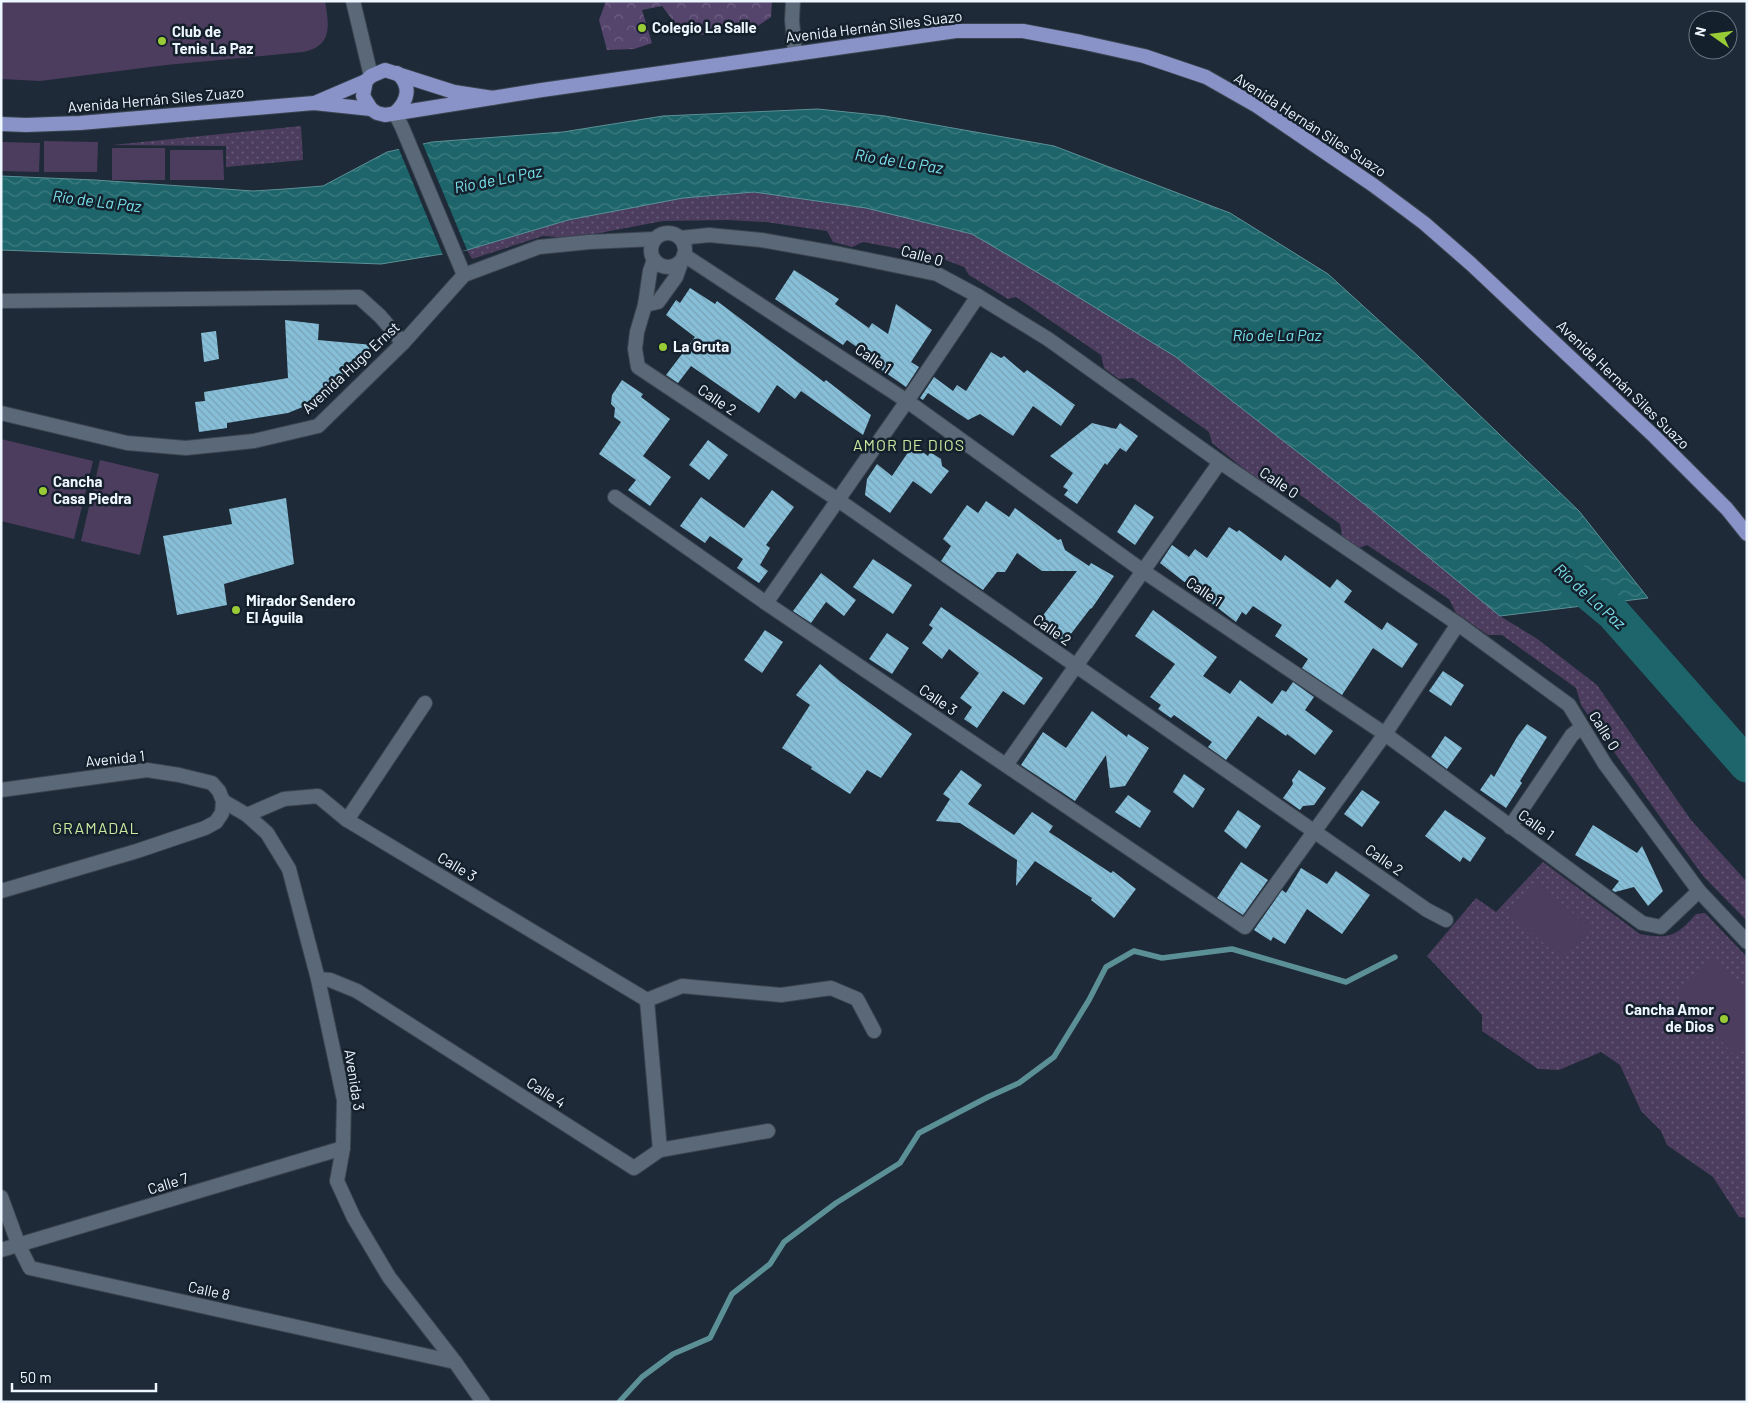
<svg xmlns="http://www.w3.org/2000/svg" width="1748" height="1403" viewBox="0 0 1748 1403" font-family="Barlow,sans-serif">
<defs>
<pattern id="grass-dots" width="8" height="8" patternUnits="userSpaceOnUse" patternTransform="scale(1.25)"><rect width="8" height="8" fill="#4c3d5e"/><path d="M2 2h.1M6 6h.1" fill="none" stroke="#665a76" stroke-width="1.8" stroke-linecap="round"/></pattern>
<pattern id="forest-crowns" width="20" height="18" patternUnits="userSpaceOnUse" patternTransform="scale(1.25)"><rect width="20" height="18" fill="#55446c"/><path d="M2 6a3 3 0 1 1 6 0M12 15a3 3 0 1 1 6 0" fill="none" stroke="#6e6082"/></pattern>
<pattern id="water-waves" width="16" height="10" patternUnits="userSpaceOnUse" patternTransform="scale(1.25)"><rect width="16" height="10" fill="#1d656a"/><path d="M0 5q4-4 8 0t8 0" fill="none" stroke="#3e7c80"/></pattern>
<pattern id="building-back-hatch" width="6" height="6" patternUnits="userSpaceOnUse" patternTransform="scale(1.25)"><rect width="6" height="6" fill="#87bfd9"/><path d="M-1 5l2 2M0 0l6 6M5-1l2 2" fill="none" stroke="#77a2b6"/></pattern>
</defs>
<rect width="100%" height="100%" fill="#1e2a37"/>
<!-- grass -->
<g fill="url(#grass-dots)">
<polygon points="301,126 303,160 226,167 226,146 112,145"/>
<polygon points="754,192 866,208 972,234 1052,281 1176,357 1368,507 1500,616 1536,638 1597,685 1691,820 1747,882 1747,921 1704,877 1670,831 1581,705 1576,688 1502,635 1488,635 1456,613 1449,599 1367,545 1359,548 1342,536 1340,524 1296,492 1270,490 1212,443 1209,432 1133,378 1119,379 1104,368 1101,355 1016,297 1008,299 969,275 964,267 932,255 863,242 852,247 833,242 827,231 766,222 728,220 663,221 573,238 543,236 472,259 467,250 568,220 683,198"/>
<path d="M1543,862L1640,934C1669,939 1676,937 1696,914L1705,913L1747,957V1218L1739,1217L1713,1177L1667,1145L1661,1131L1641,1111L1620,1065L1601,1052L1559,1070L1538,1069L1482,1031V1015L1427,956L1476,898L1496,912Z"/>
</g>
<!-- forest -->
<polygon fill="url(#forest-crowns)" points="606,1 772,1 771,17 753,29 700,35 680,30 662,6 642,10 652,43 634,49 607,50 599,20"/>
<!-- pitch -->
<g fill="#4c3d5e">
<path d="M1,1H325C329,25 333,46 303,52L166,65L40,81L1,79Z"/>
<polygon points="44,141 98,142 97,172 44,172"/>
<polygon points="1,142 40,143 39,172 1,171"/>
<rect x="112" y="148" width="53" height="32"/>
<polygon points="170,150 223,150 224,180 170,180"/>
<polygon points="1,439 93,461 74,539 1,521"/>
<polygon points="100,460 159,474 140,555 81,541"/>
<polygon points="1536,880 1591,929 1563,960 1508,912"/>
<polygon points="1712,958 1747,996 1747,1043 1734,1055 1676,992"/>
</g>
<!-- water -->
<polygon fill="url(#water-waves)" stroke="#5c9097" points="818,109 885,116 1054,146 1230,213 1328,274 1418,356 1579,511 1648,598 1500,616 1368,507 1176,357 1052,281 972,234 866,208 754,192 683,198 568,220 467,250 381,264 1,250 1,176 95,180 253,191 285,189 323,186 387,152 432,142 563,132 663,116"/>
<!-- pier -->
<polygon fill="#1e2a37" points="422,142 467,250 443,255 398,147"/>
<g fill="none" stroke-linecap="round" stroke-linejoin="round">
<!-- stream -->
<polyline stroke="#5c9097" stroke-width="5.5" points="619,1402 642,1377 673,1354 710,1338 732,1294 770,1264 784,1242 836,1203 900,1163 919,1133 988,1097 1019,1083 1054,1057 1089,1000 1106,967 1134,951 1162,958 1232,949 1346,982 1395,957"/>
<!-- river -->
<polyline stroke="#1d656a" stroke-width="35" points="1566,574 1613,613 1747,765"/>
</g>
<!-- building -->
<g fill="url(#building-back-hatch)">
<polygon points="794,270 839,299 835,304 869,328 872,323 888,334 896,304 932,330 911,362 919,367 906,387 876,366 879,363 847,340 843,345 775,299"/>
<polygon points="690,288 715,304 717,301 824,382 826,380 871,415 863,435 801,391 795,399 777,385 759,413 691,366 678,383 666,375 695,337 666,315 676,300 680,303"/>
<polygon points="285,320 319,324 318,340 373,345 351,368 310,404 288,413 227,423 227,428 199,432 195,402 205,401 204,392 288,378"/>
<polygon points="216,331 219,359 204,362 201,333"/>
<polygon points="991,352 1001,358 1004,356 1024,373 1027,370 1075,405 1061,426 1033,406 1013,436 980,414 968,420 928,393 923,400 920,398 934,377 953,391 957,385 966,391"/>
<polygon points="622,380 643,394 641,397 670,419 643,456 671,477 650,506 628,490 636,480 599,454 621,422 614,417 615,408 611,404 612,395"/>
<polygon points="1092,423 1116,429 1120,423 1138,436 1126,452 1120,448 1107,465 1105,463 1077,504 1064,495 1068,490 1063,487 1073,473 1050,456"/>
<polygon points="708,440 728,455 709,480 689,465"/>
<polygon points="913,445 928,456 930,452 941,459 942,466 949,471 931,494 913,481 890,513 865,495 867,479 877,464 892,476"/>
<polygon points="772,490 794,507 766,545 770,548 760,565 768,571 759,583 737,568 743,559 710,536 705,543 680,526 701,497 744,528"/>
<polygon points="286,498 294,564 224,584 227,605 177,615 163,536 232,524 229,509"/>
<polygon points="986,501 1009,517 1015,508 1058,540 1061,539 1065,550 1089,566 1091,563 1114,576 1092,608 1090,609 1064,643 1047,631 1048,630 1038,622 1077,571 1042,571 1017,553 1005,572 997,572 983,590 941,561 951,546 943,539 967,505 978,513"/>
<polygon points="1135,504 1154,517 1135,545 1117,532"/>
<polygon points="1229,527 1237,532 1239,530 1281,561 1285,555 1330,588 1337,579 1352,591 1344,602 1382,630 1387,622 1418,644 1402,668 1373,648 1342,695 1302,668 1308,659 1275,636 1282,625 1253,606 1246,615 1242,612 1236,622 1160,563 1172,545 1189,557 1195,549 1207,558"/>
<polygon points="873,559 912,585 893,614 853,587"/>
<polygon points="821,573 856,600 844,616 826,602 811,623 793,611"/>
<polygon points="941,607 1043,678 1024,705 1003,691 977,728 964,719 972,707 960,698 979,673 949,649 942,659 922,643 933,628 929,625"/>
<polygon points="1153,610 1217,657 1203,676 1230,694 1240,680 1272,704 1282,690 1286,692 1293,682 1314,697 1305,710 1333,731 1315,755 1287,734 1286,736 1258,716 1226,760 1208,747 1212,742 1174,715 1171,718 1158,709 1161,705 1150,697 1175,664 1135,636"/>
<polygon points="765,630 783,642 762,673 744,660"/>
<polygon points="887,633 909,648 892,674 869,659"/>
<polygon points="820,664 841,682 912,734 881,778 867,770 850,794 811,769 812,767 782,748 810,705 796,695"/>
<polygon points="1443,671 1464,685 1451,706 1429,691"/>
<polygon points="1092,711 1127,737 1128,734 1149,748 1125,786 1110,788 1106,755 1075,801 1021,765 1043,732 1066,748"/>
<polygon points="1527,724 1547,737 1520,781 1522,783 1506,808 1480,790 1491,774 1494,777 1517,737"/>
<polygon points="1445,736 1462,748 1447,769 1431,757"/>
<polygon points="961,770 982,785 968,804 1014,835 1032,812 1053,826 1049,832 1111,873 1113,871 1136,889 1114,918 1091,900 1092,898 1035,861 1016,886 1017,860 960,823 936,821 950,799 943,794"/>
<polygon points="1299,770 1326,788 1314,805 1303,806 1300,810 1283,798 1293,784 1292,780"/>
<polygon points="1184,774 1205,789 1193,808 1173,792"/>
<polygon points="1362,790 1380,802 1362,827 1344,814"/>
<polygon points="1128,795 1151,811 1140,828 1115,812"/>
<polygon points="1238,810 1261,826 1246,849 1224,831"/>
<polygon points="1445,810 1486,838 1470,862 1463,857 1460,862 1425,836"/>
<polygon points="1593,825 1637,853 1642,846 1663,891 1648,906 1634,887 1615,892 1612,890 1619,881 1575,855"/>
<polygon points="1241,862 1268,880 1243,915 1217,898"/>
<polygon points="1301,868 1327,884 1336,871 1370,895 1342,934 1307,909 1285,944 1273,937 1271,941 1254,930 1282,890 1286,893"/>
</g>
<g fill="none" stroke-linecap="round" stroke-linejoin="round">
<defs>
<g id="minor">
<polyline points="793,1 792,20 795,54"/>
<polyline points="395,113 402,127 464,275"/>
<circle cx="668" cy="250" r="17"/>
<polyline points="680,238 709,235 761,240 840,254 937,274 978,296 1048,339 1220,462 1458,624 1569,705 1605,764 1699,891 1747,942"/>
<polyline points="684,255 907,401 1143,571 1385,734 1642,923 1661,927 1699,891"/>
<polyline points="654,260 650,271 645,305 637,332 635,349 638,367 838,500 1427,910 1446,920"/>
<polyline points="1,301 359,297 380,316 403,343"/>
<polyline points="645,305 658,302 676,277 682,260"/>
<polyline points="1,413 127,443 186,448 254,441 318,426 403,343 464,275 539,247 589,242 654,239"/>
<polyline points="615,497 766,603 1245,927 1385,734 1458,624"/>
<polyline points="766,603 907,401 978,296"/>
<polyline points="1006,765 1220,462"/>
<polyline points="1,790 147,770 179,775 212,783 219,791 223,801 222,813 216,822 205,828 137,851 1,891"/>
<polyline points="223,801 247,815 267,833 289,869 318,979 344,1100 343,1148 337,1181 354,1218 389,1277 455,1362 483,1402"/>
<polyline points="247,815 284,799 318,796 347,820 647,1000"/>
<polyline points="347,820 425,703"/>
<polyline points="1510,827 1572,735 1582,727"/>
<polyline points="318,979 330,980 357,991 634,1168 660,1150 768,1131"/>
<polyline points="647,1000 682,986 781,995 831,988 857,999 874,1031"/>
<polyline points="647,1000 660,1150"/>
<polyline points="1,1197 19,1246 30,1268 455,1362"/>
<polyline points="1,1250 343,1148"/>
</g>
<polyline id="secondary" points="353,1 371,76"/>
<g id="primary">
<polyline points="493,98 454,92 385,70 371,76 366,81 363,96 371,109 377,113 385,115 542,90 956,31 1023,31 1081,42 1144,56 1206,77 1257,106 1373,185 1424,223 1471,264 1655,437 1727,509 1747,534"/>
<polyline points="317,102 366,81"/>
<path d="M395,113C408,101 412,86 397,73"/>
<polyline points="1,124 26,125 80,123 314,103 371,109"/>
</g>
</defs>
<!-- minor casing -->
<use href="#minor" stroke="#3b4450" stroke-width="16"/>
<!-- secondary casing -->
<use href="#secondary" stroke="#3b4450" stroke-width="16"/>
<!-- primary casing -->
<use href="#primary" stroke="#3b4450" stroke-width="16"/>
<!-- minor -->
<use href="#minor" stroke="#5b6877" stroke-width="14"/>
<!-- secondary -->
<use href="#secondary" stroke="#5b6877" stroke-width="14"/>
<!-- primary -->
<use href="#primary" stroke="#8993c7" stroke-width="14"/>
</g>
<!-- markers -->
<g fill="#99cb36" stroke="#15202d" stroke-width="2">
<circle cx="642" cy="28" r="5"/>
<circle cx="162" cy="41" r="5"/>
<circle cx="663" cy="347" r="5"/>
<circle cx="43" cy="491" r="5"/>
<circle cx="236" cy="610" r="5"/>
<circle cx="1724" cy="1019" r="5"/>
</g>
<g text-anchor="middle" stroke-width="5" stroke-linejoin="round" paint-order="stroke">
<!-- street labels -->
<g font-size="15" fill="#eef6ff" stroke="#15202d">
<text transform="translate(874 27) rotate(-7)" y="5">Avenida Hernán Siles Suazo</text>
<text transform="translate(156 100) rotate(-5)" y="5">Avenida Hernán Siles Zuazo</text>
<text transform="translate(1310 125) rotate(33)" y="5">Avenida Hernán Siles Suazo</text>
<text transform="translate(922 256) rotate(15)" y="5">Calle 0</text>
<text transform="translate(873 359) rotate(34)" y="5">Calle 1</text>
<text transform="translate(351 368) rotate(-43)" y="5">Avenida Hugo Ernst</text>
<text transform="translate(1623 385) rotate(44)" y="5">Avenida Hernán Siles Suazo</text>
<text transform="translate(717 400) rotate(34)" y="5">Calle 2</text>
<text transform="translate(1279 483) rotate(34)" y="5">Calle 0</text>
<text transform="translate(1204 592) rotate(34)" y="5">Calle 1</text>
<text transform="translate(1052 630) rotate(35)" y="5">Calle 2</text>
<text transform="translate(938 700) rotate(34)" y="5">Calle 3</text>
<text transform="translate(1604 731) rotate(58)" y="5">Calle 0</text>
<text transform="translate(115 759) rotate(-6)" y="5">Avenida 1</text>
<text transform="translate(1536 825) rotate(36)" y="5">Calle 1</text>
<text transform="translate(1384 860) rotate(35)" y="5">Calle 2</text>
<text transform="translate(457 867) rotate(31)" y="5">Calle 3</text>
<text transform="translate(354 1080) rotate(81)" y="5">Avenida 3</text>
<text transform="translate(546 1093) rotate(33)" y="5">Calle 4</text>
<text transform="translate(168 1184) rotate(-17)" y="5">Calle 7</text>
<text transform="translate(209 1291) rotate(12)" y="5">Calle 8</text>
</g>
<!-- poi labels -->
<g font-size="15" font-weight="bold" fill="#eef6ff" stroke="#15202d" text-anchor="start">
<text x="652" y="33">Colegio La Salle</text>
<text x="172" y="37">Club de<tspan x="172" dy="17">Tenis La Paz</tspan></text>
<text x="673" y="352">La Gruta</text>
<text x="53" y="487">Cancha<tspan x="53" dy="17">Casa Piedra</tspan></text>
<text x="246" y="606">Mirador Sendero<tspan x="246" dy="17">El Águila</tspan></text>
<text x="1714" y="1015" text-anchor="end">Cancha Amor<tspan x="1714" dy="17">de Dios</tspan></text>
</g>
<!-- water labels -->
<g font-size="16" font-style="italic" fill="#78e2eb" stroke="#15202d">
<text transform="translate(899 161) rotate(9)" y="6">Río de La Paz</text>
<text transform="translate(498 179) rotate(-11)" y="6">Río de La Paz</text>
<text transform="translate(97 201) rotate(7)" y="6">Río de La Paz</text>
<text x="1277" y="341">Río de La Paz</text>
<text transform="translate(1590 596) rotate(42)" y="6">Río de La Paz</text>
</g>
<!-- neighbourhood labels -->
<g font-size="16" letter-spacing="1" fill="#c9e89f" stroke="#15202d">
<text x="909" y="451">AMOR DE DIOS</text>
<text x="96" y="834">GRAMADAL</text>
</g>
</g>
<!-- border -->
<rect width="1748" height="1403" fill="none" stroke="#eef6ff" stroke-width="5"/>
<!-- north arrow -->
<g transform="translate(1713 35) rotate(284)"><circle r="24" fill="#15202d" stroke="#6c7681"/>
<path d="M0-4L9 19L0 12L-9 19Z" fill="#99cb36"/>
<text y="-8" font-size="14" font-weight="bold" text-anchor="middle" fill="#eef6ff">N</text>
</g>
<!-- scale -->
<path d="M12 1383v8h144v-8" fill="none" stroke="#eef6ff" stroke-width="2.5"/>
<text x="20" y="1383" font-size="15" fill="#eef6ff" stroke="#15202d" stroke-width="4" paint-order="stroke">50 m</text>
</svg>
